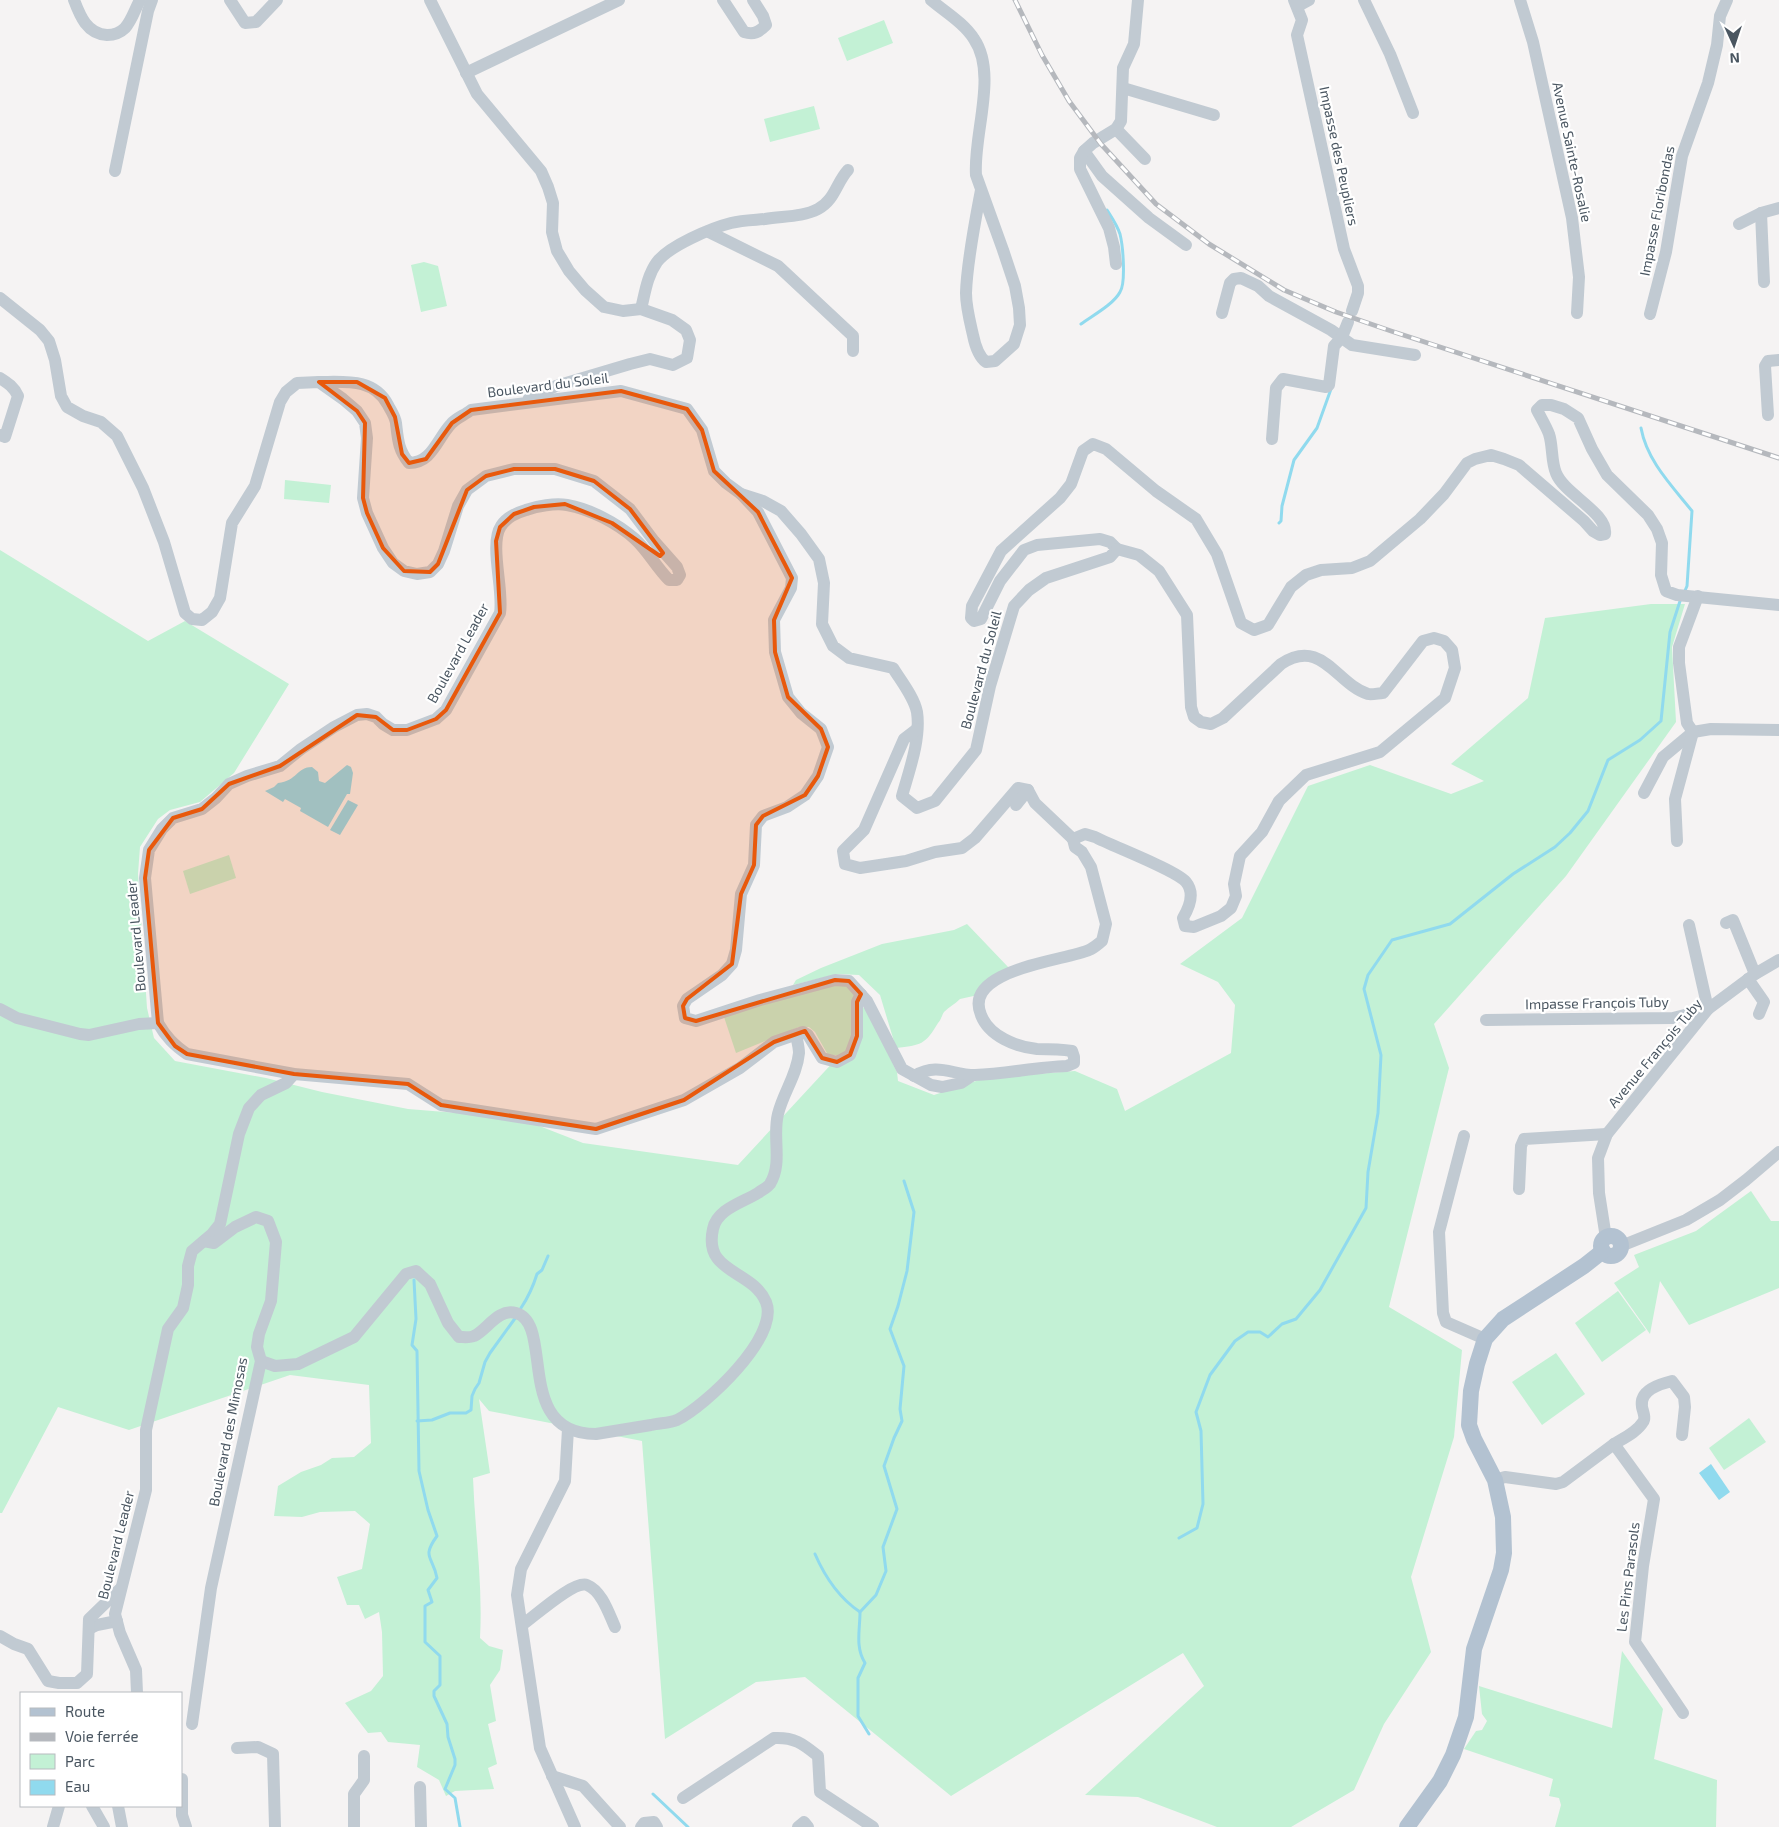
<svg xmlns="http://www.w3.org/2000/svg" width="1779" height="1827" viewBox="0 0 1779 1827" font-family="'Exo 2',sans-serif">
<rect width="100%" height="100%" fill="#f5f3f3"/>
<!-- green -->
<g fill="#c3f1d5">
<polygon points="884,20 893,43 847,61 838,38"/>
<polygon points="814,106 820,129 770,142 764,119"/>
<polygon points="424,262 438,266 447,306 421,312 411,265"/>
<polygon points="285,480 331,485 329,503 284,499"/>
<path d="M0,550L148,641L185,621L289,684L234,773L200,802L170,810L158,819L140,847L138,874L147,1008L154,1038L175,1061L266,1078L322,1092L408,1109L519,1118L583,1143L738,1165L837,1058L847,1062L862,1009L865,1006L897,1072L898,1081L934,1095L985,1078L1075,1071L1117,1089L1125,1111L1231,1053L1235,1005L1218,982L1180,964L1242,918L1308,786L1370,765L1451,794L1484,781L1451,764L1528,698L1545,618L1651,604H1685L1672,647L1676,722L1566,876L1434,1024L1449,1068L1389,1307L1462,1350L1454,1437L1411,1577L1431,1652L1384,1724L1354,1790L1291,1827H1217L1138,1797L1085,1795L1204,1686L1183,1653L951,1796L805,1677L756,1682L665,1739L642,1441L489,1411L479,1399L490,1473L473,1478C475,1532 483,1585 480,1638L489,1646L503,1650L500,1670L490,1685L496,1721L488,1724L497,1764L488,1768L494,1789L455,1791L446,1796L439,1780L417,1767L420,1745L388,1742L381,1732L368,1733L345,1703L371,1691L383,1676L382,1632L379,1612L365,1619L359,1605H347L337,1577L362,1569L370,1524L355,1511L320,1512L302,1517L274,1516L278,1486L301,1472L321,1465L332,1458L354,1457L371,1443L369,1385L290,1375L129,1430L58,1407L2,1513H0Z"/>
<polygon points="229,855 236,878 190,894 183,871"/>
<path d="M967,924L1009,968L978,995L960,999C955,1004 949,1007 944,1012C942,1015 941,1020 938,1023C925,1045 921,1045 896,1048L880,995L859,975L837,974L793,985L796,980L821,968L882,944L954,930Z"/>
<polygon points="841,982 850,986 854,995 854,1036 846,1053 838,1055 828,1055 815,1032 809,1027 799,1027 736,1053 724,1017 769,1001"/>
<polygon points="1751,1191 1771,1221 1779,1221 1779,1288 1689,1325 1660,1281 1650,1334 1614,1283 1639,1267 1634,1255 1696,1231"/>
<polygon points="1618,1291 1646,1330 1602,1362 1575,1323"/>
<polygon points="1556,1353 1585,1394 1542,1425 1512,1382"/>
<polygon points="1749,1418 1766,1442 1724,1470 1709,1448"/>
<polygon points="1622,1651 1663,1709 1654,1759 1717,1780 1716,1827 1555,1827 1561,1805 1559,1798 1549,1796 1553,1779 1464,1749 1476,1731 1482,1730 1487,1721 1482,1714 1479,1686 1612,1728"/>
</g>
<!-- water -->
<g fill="#90daee">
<path d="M347,765L351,767L353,773L350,794H347L328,827L300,811L301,808L285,799L283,802L265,791L274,787L278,783C297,781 297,767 312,767L318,772L319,781L325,783Z"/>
<polygon points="348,800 358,805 340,835 330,830"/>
<polygon points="1711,1464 1730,1492 1719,1500 1699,1473"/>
</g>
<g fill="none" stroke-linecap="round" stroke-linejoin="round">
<!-- stream -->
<g stroke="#90daee" stroke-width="3">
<path d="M1081,324C1092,316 1114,304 1120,292C1126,283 1123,246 1120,234C1117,225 1112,218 1107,210"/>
<path d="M1641,428C1647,461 1672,486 1692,511L1687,586L1684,593"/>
<polyline points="1279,523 1281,521 1282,506 1294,460 1317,428 1331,389"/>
<path d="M414,1280L416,1319L412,1345L417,1351L419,1471L428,1510L437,1536C421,1558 433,1556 437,1578L428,1590L432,1602L425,1606V1642L440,1656V1685L434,1691V1696L447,1724L448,1737L455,1759V1765L445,1789L455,1798L460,1827"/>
<path d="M521,1308C529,1296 533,1287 537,1274L542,1270L548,1256"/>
<polyline points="417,1421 432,1420 450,1413 466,1413 471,1410 472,1396 475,1389 479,1383 485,1362 490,1353 516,1317"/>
<polyline points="1179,1538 1197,1528 1203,1504 1201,1431 1196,1412 1210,1375 1235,1341 1248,1332 1260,1332 1268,1337 1282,1324 1296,1319 1320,1290 1366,1208 1368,1172 1378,1113 1381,1055 1364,989 1368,975 1392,940 1450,924 1513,874 1555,847 1570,833 1588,811 1608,760 1640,740 1661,721 1670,632 1681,598"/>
<path d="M815,1554C825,1577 839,1598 860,1612"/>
<path d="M869,1734L858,1716V1678L865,1663C855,1647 860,1630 860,1612L876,1595L886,1571L883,1547L897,1509L884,1466L894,1438L902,1421L900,1409L904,1366L890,1329L898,1306L907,1271L914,1212L904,1181"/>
<polyline points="653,1794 688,1827"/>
</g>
<!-- minor -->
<g stroke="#c1cad2" stroke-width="12">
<path d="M74,0C80,16 87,34 107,35C114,35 120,33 125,28C132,20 135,9 140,0"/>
<polyline points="230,0 245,23 256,22 277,0"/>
<polyline points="430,0 477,94 541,171 548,187 553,203 552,232 557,251 569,271 585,290 604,307 623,311 641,309 672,320 686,330 690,340 687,358 673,365 650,359 630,364 556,386 529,398"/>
<path d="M723,0L744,32C754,35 759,32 766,25L763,16L753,0"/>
<path d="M931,0C945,12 964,23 974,39C998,74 973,135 976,175L1003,250L1015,286L1019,308L1020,325L1014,344L995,361L986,362C978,356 975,345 973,335C970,322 966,307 966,293C967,261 975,222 981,190"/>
<polyline points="1294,0 1302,20 1297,35 1344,249 1358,286 1358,293 1352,311"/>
<polyline points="1364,0 1390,54 1413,113"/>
<polyline points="1520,0 1533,42 1572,218 1579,277 1577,313"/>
<polyline points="1298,6 1309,0"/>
<polyline points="466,73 619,0"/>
<polyline points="1123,88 1214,115"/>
<polyline points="1116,129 1145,159"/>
<polyline points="1084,151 1102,176 1149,218 1186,245"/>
<polyline points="115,171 148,11 152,0"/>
<polyline points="1761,213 1764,282"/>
<polyline points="1739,224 1761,213 1779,208"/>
<polyline points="709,232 778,266 853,336 853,351"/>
<polyline points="1116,264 1114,247 1109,228 1080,169 1080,158 1084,151 1093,143 1116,129 1121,121 1123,68 1134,44 1138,0"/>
<path d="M0,298L40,330L49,341L55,360L61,396L67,407L83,416L101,422L117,436L143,488L164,542L185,613L192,619L202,620L212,612L220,598L232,523L255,486L280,402L286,392L297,383L319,382L343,399L357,411L365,423L367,438L363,498L367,513L383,548L393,563L404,571L417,574L430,572L438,564L444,551L458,506L467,490L486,476L514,469H555L594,481L630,509L654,541L677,567L680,575L677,580H669C656,567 648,551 635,539C617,523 590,509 567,505C555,503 537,506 526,510C516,513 506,518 501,526C489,544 504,590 500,613L446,710L436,719L407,730H393L383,724L376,717L367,714L357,715L334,727L301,749L280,766L247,776L229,784L216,798L202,809L173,818L162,829L149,850L145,878L158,1023C166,1037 174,1045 187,1054L294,1074L408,1084L441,1105L596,1129L684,1100L740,1068L774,1042L803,1032L808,1035L822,1058L837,1062L850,1055L857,1036V1002L861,994"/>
<path d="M641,309C645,293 647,276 657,262C669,246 711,228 731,223C742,220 754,220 765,219C783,216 803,217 818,209C835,200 836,183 848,170"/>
<polyline points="1222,313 1230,283 1234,279 1241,278 1258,286 1269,296 1331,330 1352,345 1415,355"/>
<polyline points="1650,314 1666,252 1682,156 1708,83 1717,45 1720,16 1727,0"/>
<path d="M0,378C8,383 14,387 18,396L5,437L0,435"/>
<path d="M319,382C345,382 374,378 388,405C391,411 395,416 396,423C398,440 398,449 409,463C432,463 437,439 451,424C456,418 465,415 471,410L621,391L687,409L702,430L714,471L726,483L741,494L763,501L781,511L801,534L819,559L824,583L822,624L833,646L849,658L893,668C901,681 914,697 917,712C921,739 909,771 902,796L917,808L935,801L976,750L990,686L1014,606L1029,590L1046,578L1110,557L1117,549L1110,542L1100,539L1037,545L1024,550L1000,581L981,619L974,621L971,618L972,606L1001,551L1060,498L1071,484L1083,451L1093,444L1106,449L1156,491L1196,519L1217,554L1241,623L1254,630L1268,625L1291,587L1306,575L1321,570L1352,568L1370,561L1420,519L1444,494L1467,463L1475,459L1491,455L1504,459L1519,465L1584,521L1593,531L1600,535L1605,534C1608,513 1564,494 1556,473C1551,461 1553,446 1549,434C1546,426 1541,418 1537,410L1542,405H1551L1564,409L1578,418L1592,449L1607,475L1648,515L1657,529L1662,543L1661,575L1666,591L1677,595L1779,605"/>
<polyline points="1768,415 1765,366 1768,361 1779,360"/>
<polyline points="1272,439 1276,388 1283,379 1326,387 1329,385 1334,346 1342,337 1348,322"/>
<polyline points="741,494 758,512 792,578 791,588 774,620 775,652 788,697 801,713 821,729 828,747 818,776 805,795 787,807 763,816 756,825 754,865 741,894 736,950 732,964 722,975 687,999 683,1006 685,1018 696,1021 760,1000 835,980 849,981 867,1001 902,1069 931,1085 942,1087 961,1083 973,1075"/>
<polyline points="917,729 904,739 864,830 843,851 845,864 860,868 906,861 935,852 962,848 975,838 1018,788 1028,790 1035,803 1073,839"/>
<polyline points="1644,793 1663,757 1693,732 1711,729 1779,730"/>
<polyline points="1016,805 1028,790"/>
<path d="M1073,839L1085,834L1095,837C1112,846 1176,870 1186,882C1195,893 1189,908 1183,918L1185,926L1194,927L1221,916L1231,908L1236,896L1234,884L1240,856L1262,832L1279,801L1306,775L1380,752L1445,698L1455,668L1452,650L1444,641L1434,638L1423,641L1383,693C1379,693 1372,695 1368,694C1336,684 1322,637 1281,664L1223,718L1211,724L1201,722L1194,717L1191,707L1187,615L1159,571L1139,555L1117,549"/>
<polyline points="1677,841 1675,799 1693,732 1687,723 1679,663 1679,647 1698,596"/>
<polyline points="1726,923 1733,920 1755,974"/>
<polyline points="1748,979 1764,1002 1759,1014"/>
<polyline points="0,1009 17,1018 80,1034 89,1035 139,1024 158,1023"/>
<polyline points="1486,1020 1673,1018 1708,1009 1689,925"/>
<path d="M914,1076C939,1062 951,1075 975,1075C1006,1074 1036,1067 1067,1066L1074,1063V1057L1072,1051C1060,1049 1049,1049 1037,1049C1016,1047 989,1036 981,1015C962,969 1064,961 1089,950C1094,948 1098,944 1102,941L1106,924L1091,867L1082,852L1075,847L1073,839"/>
<polyline points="1464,1136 1439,1232 1443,1313 1446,1322 1485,1339"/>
<polyline points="1519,1189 1521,1146 1524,1139 1607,1134"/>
<polyline points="1606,1238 1599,1193 1598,1158 1607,1134 1708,1009 1755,974 1779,960"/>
<polyline points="1621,1246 1686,1220 1720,1200 1746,1180 1779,1152"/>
<path d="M261,1361L275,1366L298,1364L354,1337L406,1274L416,1271L430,1284L448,1323L459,1337C463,1337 470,1338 474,1336C487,1330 498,1308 516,1313C555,1324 513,1434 596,1434C614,1431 633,1428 651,1425C660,1423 670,1423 677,1420C705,1406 780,1337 766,1302C752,1269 703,1274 713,1229C717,1209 742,1203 758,1193C762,1190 767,1188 770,1184C783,1163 772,1137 778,1114C783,1093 797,1075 799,1053C799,1047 797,1040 796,1035"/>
<polyline points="568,1429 565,1481 521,1569 517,1595 540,1748 575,1827"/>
<path d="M1614,1444C1624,1438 1637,1432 1643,1422C1646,1418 1643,1412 1642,1407C1639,1390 1660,1384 1672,1381L1684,1397L1685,1407L1682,1435"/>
<polyline points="1495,1480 1505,1477 1556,1484 1563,1482 1614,1444 1654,1499 1643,1566 1635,1642 1683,1713"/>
<path d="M522,1625C535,1616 574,1580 587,1585C602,1591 609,1614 615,1627"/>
<polyline points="89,1629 97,1625 117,1621"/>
<polyline points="0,1636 14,1644 28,1649 48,1681 59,1683 77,1683 87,1674 89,1619 120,1589"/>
<polyline points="137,1693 136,1670 120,1633 115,1614 146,1490 146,1430 168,1329 183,1308 188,1285 188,1266 192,1251 212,1234 220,1224 239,1134 249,1108 261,1095 286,1083 294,1074"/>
<polyline points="192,1724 211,1588 261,1361 257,1347 259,1334 271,1301 276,1242 268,1221 256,1217 235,1227 214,1243 204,1241"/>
<polyline points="237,1748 258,1747 273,1754 275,1827"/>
<polyline points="552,1776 583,1786 620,1827"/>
<polyline points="182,1779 182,1815 186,1827"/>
<polyline points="420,1787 421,1827"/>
<path d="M683,1798L774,1738C795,1737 803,1744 818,1756L820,1792L873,1827"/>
<polyline points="92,1806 104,1827"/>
<polyline points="118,1806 122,1827"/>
<polyline points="53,1827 59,1806"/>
<polyline points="354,1827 354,1794 364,1780 364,1756"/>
<polyline points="641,1827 644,1823 654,1822 657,1827"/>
<polyline points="798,1827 804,1822 808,1827"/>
</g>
<!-- major -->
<g stroke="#b3c2d1" stroke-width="16">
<circle cx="1611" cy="1246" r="10"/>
<polyline points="1407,1827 1440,1781 1453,1755 1466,1717 1474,1649 1501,1570 1504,1553 1503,1517 1495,1480 1474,1439 1469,1425 1471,1391 1477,1364 1485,1339 1503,1319 1584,1266 1603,1251"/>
</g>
<defs>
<polyline id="rail" points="1015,0 1042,55 1069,101 1101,144 1156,204 1209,244 1284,290 1336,312 1391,331 1779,458"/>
</defs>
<!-- rail casing -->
<use href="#rail" stroke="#b5b8bd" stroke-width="5"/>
<!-- rail -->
<use href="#rail" stroke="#fff" stroke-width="3" stroke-dasharray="9" stroke-linecap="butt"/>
</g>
<!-- marked area -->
<path fill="#e8590c" fill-opacity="0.2" stroke="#e8590c" stroke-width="4" stroke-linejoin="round" d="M319,382H357L385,398L395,417L402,454L409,463L426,459L452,423L471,410L621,391L687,409L702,430L714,471L758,512L792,578L774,620L775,652L788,697L821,729L828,747L818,776L805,795L763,816L756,825L754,865L741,894L732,964L687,999L683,1006L685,1018L696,1021L835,980L849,981L861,994L857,1002V1036L850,1055L837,1062L822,1058L805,1031L774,1042L684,1100L596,1129L441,1105L408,1084L294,1074L187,1054L175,1046L158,1023L145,878L149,850L173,818L202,809L229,784L280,766L357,715L376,717L393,730H407L436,719L446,710L500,613L496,541L500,527L514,514L534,507L565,504L612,523L660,556L663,553L630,509L594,481L555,469H514L486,476L467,490L438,564L430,572L404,571L383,548L367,513L363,498L365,423L357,411Z"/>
<g text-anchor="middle" stroke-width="4.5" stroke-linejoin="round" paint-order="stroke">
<!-- street labels -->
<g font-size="14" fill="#4a5661" stroke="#fff">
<text transform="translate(1572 152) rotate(78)" y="5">Avenue Sainte-Rosalie</text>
<text transform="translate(1339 156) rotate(78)" y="5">Impasse des Peupliers</text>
<text transform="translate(1657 211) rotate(-79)" y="5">Impasse Floribondas</text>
<text transform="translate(548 385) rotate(-7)" y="5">Boulevard du Soleil</text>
<text transform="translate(458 653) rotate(-61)" y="5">Boulevard Leader</text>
<text transform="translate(981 670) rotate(-75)" y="5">Boulevard du Soleil</text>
<text transform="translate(136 936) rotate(-95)" y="5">Boulevard Leader</text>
<text transform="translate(1597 1003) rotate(-1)" y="5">Impasse François Tuby</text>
<text transform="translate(1655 1053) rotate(-50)" y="5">Avenue François Tuby</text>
<text transform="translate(228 1432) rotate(-79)" y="5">Boulevard des Mimosas</text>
<text transform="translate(116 1545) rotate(-76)" y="5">Boulevard Leader</text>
<text transform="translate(1628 1577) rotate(-83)" y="5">Les Pins Parasols</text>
</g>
</g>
<!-- legend -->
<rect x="20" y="1692" width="162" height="115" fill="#ffffff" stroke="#b7bbc0"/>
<rect x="30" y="1708" width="25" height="8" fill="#b3c2d1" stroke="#b7bbc0"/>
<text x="65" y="1717" font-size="15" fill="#4a5661">Route</text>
<rect x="30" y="1733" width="25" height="8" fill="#b5b8bd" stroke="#b7bbc0"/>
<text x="65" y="1742" font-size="15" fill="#4a5661">Voie ferrée</text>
<rect x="30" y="1754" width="25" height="15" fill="#c3f1d5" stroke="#b7bbc0"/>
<text x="65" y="1767" font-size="15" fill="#4a5661">Parc</text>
<rect x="30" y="1780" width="25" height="15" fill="#90daee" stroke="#b7bbc0"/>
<text x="65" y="1792" font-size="15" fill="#4a5661">Eau</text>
<!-- north arrow -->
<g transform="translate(1734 45) rotate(177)" stroke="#ffffff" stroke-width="4" paint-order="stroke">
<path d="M0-4L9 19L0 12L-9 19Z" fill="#4a5661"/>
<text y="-8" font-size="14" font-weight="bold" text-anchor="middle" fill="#4a5661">N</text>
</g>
</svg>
